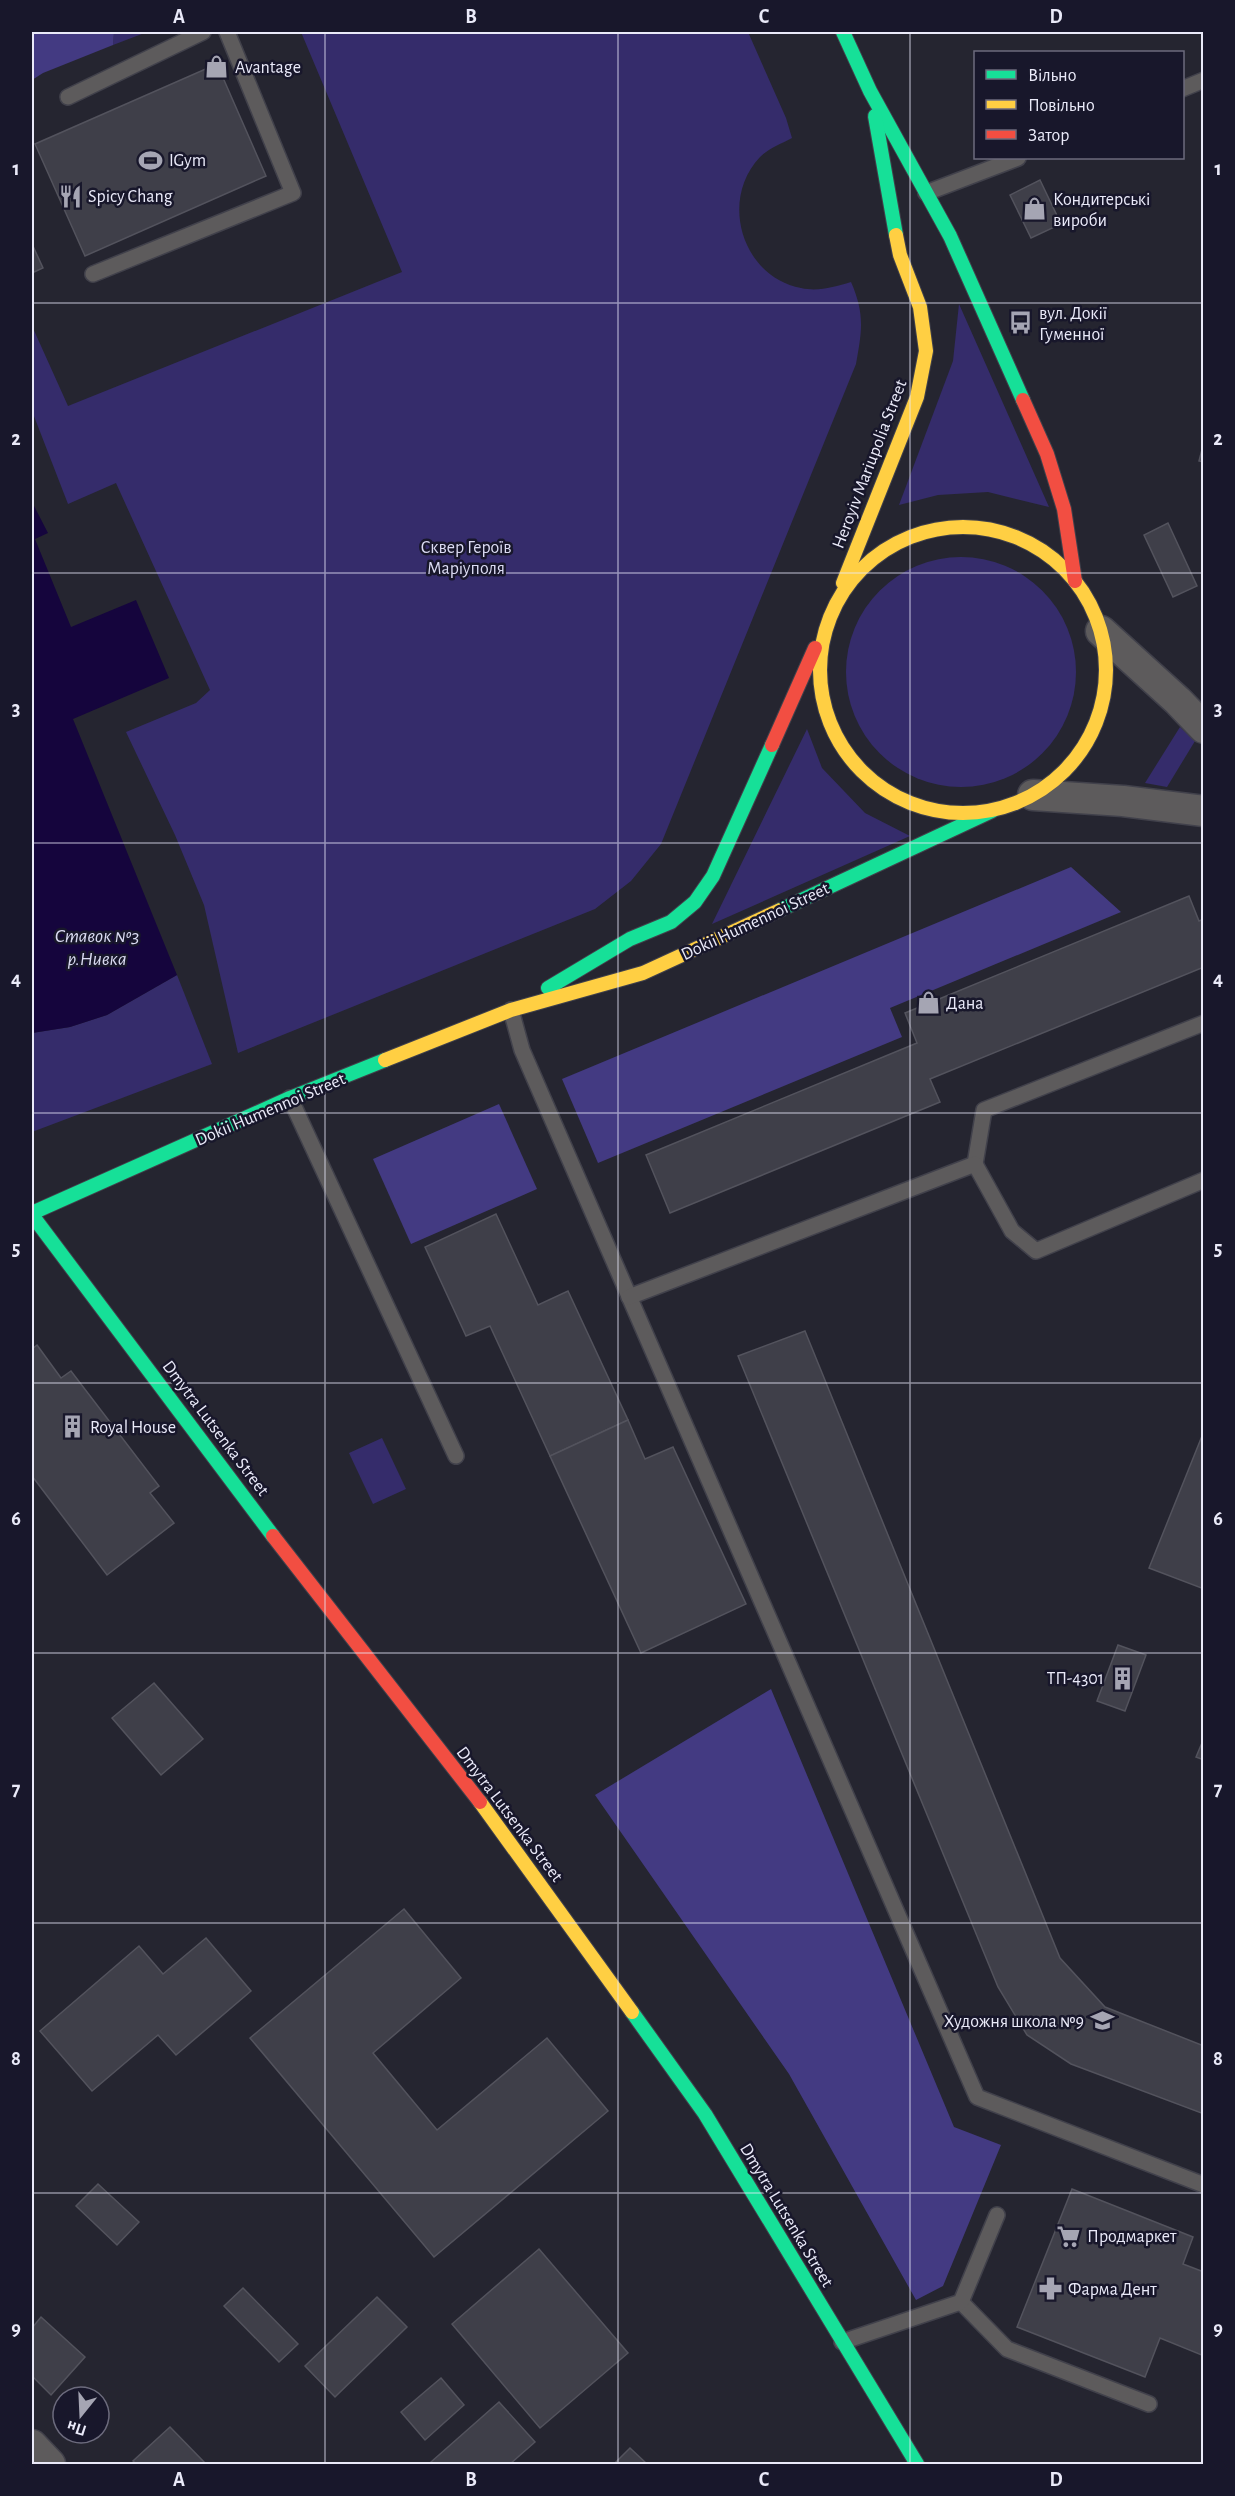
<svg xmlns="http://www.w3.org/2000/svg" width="1235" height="2496" viewBox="0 0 1235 2496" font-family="'Alegreya Sans',sans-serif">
<rect width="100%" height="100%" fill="#252530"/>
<!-- green -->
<g fill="#352c6b">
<polygon points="114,32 147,32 113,45"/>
<path d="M301,32H748L786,118L792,138C781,144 769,148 760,157C719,200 742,277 801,288C818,292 834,287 851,282C865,314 862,331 856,364L661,844L631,881L595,909L238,1053L204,905L175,835L126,732L196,703L210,690L116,483L68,504L32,411V326L68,406L402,272Z"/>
<polygon points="959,304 1049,507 988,492 938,495 899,505 953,361"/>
<circle cx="961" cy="672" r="115"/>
<polygon points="1180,727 1195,741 1167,787 1145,783"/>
<polygon points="807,729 822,768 865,813 910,836 712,924"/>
<polygon points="177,975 212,1064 32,1132 32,1033 70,1027 107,1015"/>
<polygon points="382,1438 406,1489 373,1504 349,1453"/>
</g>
<!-- forest -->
<g fill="#433a82">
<polygon points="32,32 114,32 113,45 43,73 32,80"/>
<polygon points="1071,867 1121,912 890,1008 902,1037 598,1163 562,1079"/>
<polygon points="499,1104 537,1189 411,1244 373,1159"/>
<polygon points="771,1689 954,2127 1001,2145 943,2286 916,2300 789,2074 595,1795"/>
</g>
<!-- water -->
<polygon fill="#15053d" points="32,502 48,533 35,539 71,627 136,600 169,678 73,719 177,975 107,1015 70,1027 32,1033"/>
<!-- building -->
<g fill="#3f3f49" stroke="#53535d" stroke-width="1.5">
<polygon points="217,64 266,176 85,256 35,144"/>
<polygon points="1040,180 1061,224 1031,238 1010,195"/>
<polygon points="32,244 43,268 32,273"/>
<polygon points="1204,442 1204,462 1199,461"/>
<polygon points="1168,523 1197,586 1173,597 1144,535"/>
<polygon points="1189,896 1199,921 1204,919 1204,967 930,1079 940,1102 670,1213 646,1155 917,1043 905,1013"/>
<polygon points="496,1214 538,1305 568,1291 628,1420 550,1456 490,1326 466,1336 425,1247"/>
<polygon points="805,1331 1060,1958 1105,2007 1204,2046 1204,2114 1071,2064 1027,2035 998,1987 738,1356"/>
<polygon points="37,1345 61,1378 71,1371 159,1486 150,1493 174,1523 107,1575 32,1476 32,1349"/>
<polygon points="628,1420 645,1459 673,1447 746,1604 641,1653 550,1456"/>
<polygon points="1204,1431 1204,1589 1149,1568"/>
<polygon points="1118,1645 1146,1655 1125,1711 1097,1701"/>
<polygon points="154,1683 203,1739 161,1775 112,1718"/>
<polygon points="1204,1738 1204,1760 1196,1757"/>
<polygon points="404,1909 461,1978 373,2053 437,2130 547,2038 608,2111 434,2257 250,2038"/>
<polygon points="206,1938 251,1991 176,2055 158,2035 92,2091 40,2031 139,1946 163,1974"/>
<polygon points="98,2184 139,2222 117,2245 76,2206"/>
<polygon points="1072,2189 1193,2237 1183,2264 1204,2272 1204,2356 1160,2338 1145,2377 1017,2327"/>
<polygon points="539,2249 628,2353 540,2428 452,2324"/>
<polygon points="243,2288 298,2344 279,2362 224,2306"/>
<polygon points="377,2297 407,2327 335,2397 305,2366"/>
<polygon points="41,2317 85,2357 51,2395 32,2376 32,2328"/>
<polygon points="441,2378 464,2405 425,2440 401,2412"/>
<polygon points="499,2402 535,2442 510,2464 433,2464 431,2462"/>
<polygon points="170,2427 206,2464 137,2464 133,2461"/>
<polygon points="630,2448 647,2464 614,2464"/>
</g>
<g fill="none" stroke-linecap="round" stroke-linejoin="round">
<defs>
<g id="lane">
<polyline points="1182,89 1204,80"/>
<polyline points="68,97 203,32"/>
<polyline points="926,193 1018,158"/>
<polyline points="93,274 293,193 227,32"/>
<polyline points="511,1010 522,1050 977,2097 1204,2185"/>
<polyline points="290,1098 456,1456"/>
<polyline points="975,1164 984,1110 1204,1023"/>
<polyline points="629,1297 975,1164 1012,1231 1036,1251 1204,1180"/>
<polyline points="961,2302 1007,2349 1149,2404"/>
<polyline points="842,2342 961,2302 997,2215"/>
</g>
<g id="street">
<polyline points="1101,631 1178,701 1204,728"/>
<polyline points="1033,795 1123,801 1204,811"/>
<polyline points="32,2445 50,2464"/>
</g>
<g id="fast">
<polyline points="843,32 870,91 950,236 1023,400"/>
<polyline points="875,116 896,235"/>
<polyline points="780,910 992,811"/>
<polyline points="548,988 630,939 671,922 695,902 713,876 772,745"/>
<polyline points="32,1213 290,1098 385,1060"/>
<polyline points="32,1215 273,1536"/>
<polyline points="632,2012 705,2114 917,2464"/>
</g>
<g id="slow">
<circle cx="963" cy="670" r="143"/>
<polyline points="843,583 917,397 926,351 920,307 900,255 896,235"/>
<polyline points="385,1060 511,1010 643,973 780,910"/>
<polyline points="480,1802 632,2012"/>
</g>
<g id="jam">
<polyline points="1023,400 1047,454 1064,509 1075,581"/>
<polyline points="772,745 815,648"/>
<polyline points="273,1536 480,1802"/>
</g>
</defs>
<!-- lane casing -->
<use href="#lane" stroke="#41414b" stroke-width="18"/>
<!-- street casing -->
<use href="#street" stroke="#41414b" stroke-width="33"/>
<!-- fast casing -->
<use href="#fast" stroke="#41414b" stroke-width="16"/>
<!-- slow casing -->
<use href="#slow" stroke="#41414b" stroke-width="16"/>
<!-- jam casing -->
<use href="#jam" stroke="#41414b" stroke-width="16"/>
<!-- lane -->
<use href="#lane" stroke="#5d5b5c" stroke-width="15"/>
<!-- street -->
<use href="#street" stroke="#5d5b5c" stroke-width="30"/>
<!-- fast -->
<use href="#fast" stroke="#16e098" stroke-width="14"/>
<!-- slow -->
<use href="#slow" stroke="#ffcf43" stroke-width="14"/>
<!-- jam -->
<use href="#jam" stroke="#f24e42" stroke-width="14"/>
</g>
<!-- grid -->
<path fill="none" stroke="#eaeaf9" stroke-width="1.5" stroke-opacity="0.55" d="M325,32V2464M618,32V2464M910,32V2464M32,303H1204M32,573H1204M32,843H1204M32,1113H1204M32,1383H1204M32,1653H1204M32,1923H1204M32,2193H1204"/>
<!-- icons -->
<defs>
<symbol id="shop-bare" viewBox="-9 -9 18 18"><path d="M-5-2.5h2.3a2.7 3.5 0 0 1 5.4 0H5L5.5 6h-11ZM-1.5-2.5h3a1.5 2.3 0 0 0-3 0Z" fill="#a5a5b3" stroke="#18172b" stroke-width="2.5" paint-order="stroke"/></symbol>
<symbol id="stadium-bare" viewBox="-9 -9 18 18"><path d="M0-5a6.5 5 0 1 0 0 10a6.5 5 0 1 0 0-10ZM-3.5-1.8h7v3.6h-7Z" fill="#a5a5b3" stroke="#18172b" stroke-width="2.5" paint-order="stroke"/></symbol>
<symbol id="restaurant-bare" viewBox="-9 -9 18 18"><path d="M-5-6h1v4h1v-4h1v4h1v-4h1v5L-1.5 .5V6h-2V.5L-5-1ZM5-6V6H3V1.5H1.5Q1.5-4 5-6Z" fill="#a5a5b3" stroke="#18172b" stroke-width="2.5" paint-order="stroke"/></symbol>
<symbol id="bus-bare" viewBox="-9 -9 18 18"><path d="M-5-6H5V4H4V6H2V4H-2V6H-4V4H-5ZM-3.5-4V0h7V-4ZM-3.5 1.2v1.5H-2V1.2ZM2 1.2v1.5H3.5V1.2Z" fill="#a5a5b3" stroke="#18172b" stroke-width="2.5" paint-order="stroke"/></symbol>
<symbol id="building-bare" viewBox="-9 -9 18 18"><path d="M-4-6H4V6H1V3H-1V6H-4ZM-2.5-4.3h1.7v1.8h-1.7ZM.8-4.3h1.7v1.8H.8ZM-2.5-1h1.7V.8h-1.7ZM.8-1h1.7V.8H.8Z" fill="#a5a5b3" stroke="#18172b" stroke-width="2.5" paint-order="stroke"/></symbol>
<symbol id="school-bare" viewBox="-9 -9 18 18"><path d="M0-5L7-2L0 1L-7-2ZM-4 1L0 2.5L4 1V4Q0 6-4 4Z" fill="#a5a5b3" stroke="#18172b" stroke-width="2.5" paint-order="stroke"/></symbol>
<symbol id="supermarket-bare" viewBox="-9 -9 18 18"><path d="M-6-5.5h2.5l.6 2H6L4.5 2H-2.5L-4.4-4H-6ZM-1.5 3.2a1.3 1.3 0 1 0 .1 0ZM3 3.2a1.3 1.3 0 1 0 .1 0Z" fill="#a5a5b3" stroke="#18172b" stroke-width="2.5" paint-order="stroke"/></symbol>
<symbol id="pharmacy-bare" viewBox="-9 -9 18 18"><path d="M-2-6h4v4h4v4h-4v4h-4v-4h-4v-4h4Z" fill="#a5a5b3" stroke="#18172b" stroke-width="2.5" paint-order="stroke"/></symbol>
</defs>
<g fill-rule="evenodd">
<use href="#shop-bare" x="200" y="50" width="33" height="33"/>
<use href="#stadium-bare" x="134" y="144" width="33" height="33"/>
<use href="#restaurant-bare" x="54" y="180" width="33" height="33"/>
<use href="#shop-bare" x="1018" y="192" width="33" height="33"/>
<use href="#bus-bare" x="1004" y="306" width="33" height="33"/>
<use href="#shop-bare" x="912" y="986" width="33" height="33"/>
<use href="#building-bare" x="56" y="1410" width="33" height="33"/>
<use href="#building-bare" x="1106" y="1662" width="33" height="33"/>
<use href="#school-bare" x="1086" y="2004" width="33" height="33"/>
<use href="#supermarket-bare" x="1052" y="2220" width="33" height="33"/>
<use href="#pharmacy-bare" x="1034" y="2272" width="33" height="33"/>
</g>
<g text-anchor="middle" stroke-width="5" stroke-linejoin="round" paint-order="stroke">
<!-- poi labels -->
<g font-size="18" fill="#eaeaf9" stroke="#18172b" text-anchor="start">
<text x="235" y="73">Avantage</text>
<text x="169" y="166">IGym</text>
<text x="88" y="202">Spicy Chang</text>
<text x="1053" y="205">Кондитерські<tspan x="1053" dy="21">вироби</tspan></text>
<text x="1039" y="319">вул. Докії<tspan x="1039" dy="21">Гуменної</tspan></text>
<text x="946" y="1009">Дана</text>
<text x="90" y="1433">Royal House</text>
<text x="1104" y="1684" text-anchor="end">ТП-4301</text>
<text x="1084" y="2027" text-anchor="end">Художня школа №9</text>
<text x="1087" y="2242">Продмаркет</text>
<text x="1068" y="2295">Фарма Дент</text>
</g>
<!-- street labels -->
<g font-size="18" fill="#eaeaf9" stroke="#18172b">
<text transform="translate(869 464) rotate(-69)" y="6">Heroyiv Mariupolia Street</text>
<text transform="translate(755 921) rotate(-25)" y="6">Dokii Humennoi Street</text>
<text transform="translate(270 1109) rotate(-23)" y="6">Dokii Humennoi Street</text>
<text transform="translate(216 1428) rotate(53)" y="6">Dmytra Lutsenka Street</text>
<text transform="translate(510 1814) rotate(53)" y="6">Dmytra Lutsenka Street</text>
<text transform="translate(787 2215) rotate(59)" y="6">Dmytra Lutsenka Street</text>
</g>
<!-- park labels -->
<g font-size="18" fill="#dcdcf4" stroke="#18172b">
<text x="466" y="553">Сквер Героїв<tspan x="466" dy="21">Маріуполя</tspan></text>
</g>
<!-- water labels -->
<g font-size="20" font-style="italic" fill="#dadbf2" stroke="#18172b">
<text x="97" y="942">Ставок №3<tspan x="97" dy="23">р.Нивка</tspan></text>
</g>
</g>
<!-- border -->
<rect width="1235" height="2496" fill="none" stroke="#18172b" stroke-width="66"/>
<!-- legend -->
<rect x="974" y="51" width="210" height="108" fill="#18172b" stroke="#6c6b7d" stroke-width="1.5"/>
<rect x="986" y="70" width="30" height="9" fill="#16e098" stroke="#6c6b7d" stroke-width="1.5"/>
<text x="1028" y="81" font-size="18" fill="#eaeaf9">Вільно</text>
<rect x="986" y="100" width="30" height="9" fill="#ffcf43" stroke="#6c6b7d" stroke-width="1.5"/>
<text x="1028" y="111" font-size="18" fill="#eaeaf9">Повільно</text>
<rect x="986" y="130" width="30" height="9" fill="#f24e42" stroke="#6c6b7d" stroke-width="1.5"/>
<text x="1028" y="141" font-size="18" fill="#eaeaf9">Затор</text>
<!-- north arrow -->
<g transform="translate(81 2415) rotate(198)"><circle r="28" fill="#18172b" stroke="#6c6b7d" stroke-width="1.5"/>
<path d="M0-4.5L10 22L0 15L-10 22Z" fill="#a5a5b3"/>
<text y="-9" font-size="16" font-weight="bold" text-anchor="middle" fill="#eaeaf9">Пн</text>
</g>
<rect x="33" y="33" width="1169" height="2430" fill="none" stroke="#eaeaf9" stroke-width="2"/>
<g font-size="20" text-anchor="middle" font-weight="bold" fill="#eaeaf9">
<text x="179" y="23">A</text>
<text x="471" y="23">B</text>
<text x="764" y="23">C</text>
<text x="1056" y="23">D</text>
<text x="16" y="175">1</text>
<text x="1218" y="175">1</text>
<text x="16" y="445">2</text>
<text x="1218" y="445">2</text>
<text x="16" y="715">3</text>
<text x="1218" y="715">3</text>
<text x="16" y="985">4</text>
<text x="1218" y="985">4</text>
<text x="16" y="1255">5</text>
<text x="1218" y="1255">5</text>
<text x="16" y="1525">6</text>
<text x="1218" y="1525">6</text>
<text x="16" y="1795">7</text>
<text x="1218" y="1795">7</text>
<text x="16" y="2065">8</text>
<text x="1218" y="2065">8</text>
<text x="16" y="2335">9</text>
<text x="1218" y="2335">9</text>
<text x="179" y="2486">A</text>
<text x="471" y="2486">B</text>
<text x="764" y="2486">C</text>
<text x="1056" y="2486">D</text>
</g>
</svg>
